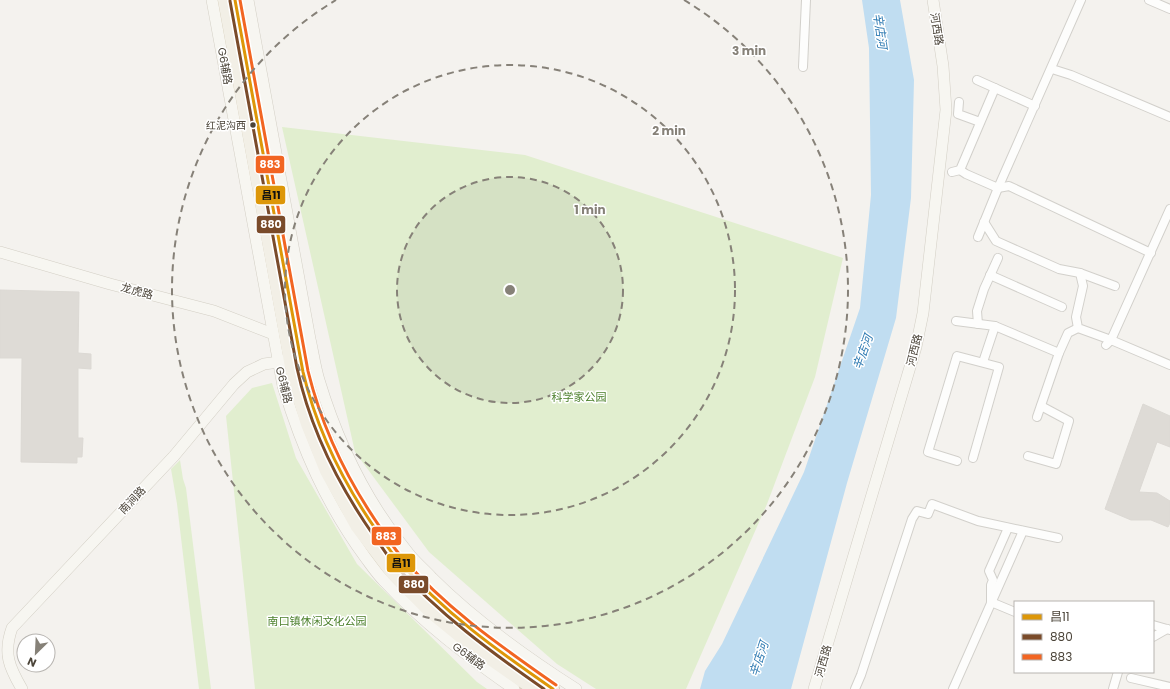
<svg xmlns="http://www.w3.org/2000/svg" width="1170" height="689" viewBox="0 0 1170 689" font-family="Poppins,'Noto Sans SC',sans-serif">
<rect width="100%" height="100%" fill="#f4f2ee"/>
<!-- green -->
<g fill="#e1eecf">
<polygon points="282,127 525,155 843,258 815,377 767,504 686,689 596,689 557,664 429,552 355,452"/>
<polygon points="272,383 296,458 357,564 477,682 487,689 255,689 226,416 252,388"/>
<polygon points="180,460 183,479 186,488 211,689 199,689 177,504 171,469"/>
</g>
<!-- water -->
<polygon fill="#c0ddf1" points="862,0 900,0 914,80 911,198 896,318 847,483 791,689 700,689 705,671 722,644 804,472 860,308 871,195 869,48"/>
<!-- building -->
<g fill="#dedbd6" stroke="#dcd9d4">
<polygon points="0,290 79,292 78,353 91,354 91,369 78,368 78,438 83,438 82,457 77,457 77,463 21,462 22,358 0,358"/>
<polygon points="1143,404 1170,416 1170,447 1157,442 1139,492 1157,493 1170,501 1170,523 1168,527 1151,520 1131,520 1105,509"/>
</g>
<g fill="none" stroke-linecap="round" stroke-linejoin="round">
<defs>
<g id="street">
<polyline points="1149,0 1170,9"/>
<polyline points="803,67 806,0"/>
<polyline points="1052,69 1071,75 1170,117"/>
<polyline points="977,80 1035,106"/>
<polyline points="959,102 958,114 980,122"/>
<polyline points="960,170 966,174 998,188 1009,186 1151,253"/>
<polyline points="952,172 960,170 995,88"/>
<polyline points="984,222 996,241 1059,269 1080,273 1115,286"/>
<polyline points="978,237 998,188 1081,0"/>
<polyline points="1080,273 1083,286 1076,317 1078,328 1111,340 1170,365"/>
<polyline points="990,275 1062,307"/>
<polyline points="956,321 995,326 1059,353 1068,333 1078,328"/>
<polyline points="978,324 977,311 984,289 998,258"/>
<polyline points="1106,345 1111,340 1170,209"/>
<polyline points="983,362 995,326"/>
<polyline points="1037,417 1059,353"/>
<polyline points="1028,456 1056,464 1069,421 1041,406"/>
<polyline points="957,461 928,452 957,356 999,367 973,458"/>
<polyline points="991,601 991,585 993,580 989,571 1008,528"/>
<polyline points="991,602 1015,612"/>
<polyline points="1153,625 1170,630"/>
<polyline points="1153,637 1167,629"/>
<polyline points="1131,678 1170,687"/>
<polyline points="855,689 861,675 912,519 917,511 928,514 932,504 978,521 1058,538"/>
<polyline points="953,689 1023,531"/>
<polyline points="1113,689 1118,672"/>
</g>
<g id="secondary">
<path d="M212,0L283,386C302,448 326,504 365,557C371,565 377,574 384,581C423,623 467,656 514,689"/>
<path d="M248,0L310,339C313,352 315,367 319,380C338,443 367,503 409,554C416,563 425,570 432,578C474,620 526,657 576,689"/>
<polyline points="0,252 110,284 214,311 273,334"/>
<path d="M22,689C9,667 3,653 12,628L174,456L234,384L247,372L264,364L286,361"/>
<polyline points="814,689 916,347 923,313 946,110 943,66 933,0"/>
</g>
<g id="primary">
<polyline points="224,0 294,383 307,424 326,471 357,527 391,572 429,611 473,647 533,689"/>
<path d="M235,0L297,341C300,355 302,369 306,383C322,439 348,493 383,540C389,548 394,557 401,564C445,613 499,651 553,689"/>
</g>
</defs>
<!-- street casing -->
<use href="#street" stroke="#d2d0cb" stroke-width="10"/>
<!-- secondary casing -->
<use href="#secondary" stroke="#d3cfc5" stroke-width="12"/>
<!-- primary casing -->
<use href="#primary" stroke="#d6cebb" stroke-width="14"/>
<!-- street -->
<use href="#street" stroke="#fdfdfc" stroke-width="8"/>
<!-- secondary -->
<use href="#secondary" stroke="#f7f6f1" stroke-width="11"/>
<!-- primary -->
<use href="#primary" stroke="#f2efe6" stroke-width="12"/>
<defs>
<path id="bus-1" d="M235,0L303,372C317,431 345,486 379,534C385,543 391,553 399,561C443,612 498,651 553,689"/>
<path id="bus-2" d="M230,1L297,368C310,428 339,486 374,536C381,545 387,556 395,565C439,614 491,652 544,689"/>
<path id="bus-3" d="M240,0L308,371C322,428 349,483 382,530C389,539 394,549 402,557C445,608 502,647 556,685"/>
</defs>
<!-- bus-1 casing -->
<use href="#bus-1" stroke="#fff" stroke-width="6"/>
<!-- bus-2 casing -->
<use href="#bus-2" stroke="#fff" stroke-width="6"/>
<!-- bus-3 casing -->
<use href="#bus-3" stroke="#fff" stroke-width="6"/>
<!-- bus-1 -->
<use href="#bus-1" stroke="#dd9709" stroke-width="3"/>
<!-- bus-2 -->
<use href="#bus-2" stroke="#7a4b2a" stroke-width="3"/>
<!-- bus-3 -->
<use href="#bus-3" stroke="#f26522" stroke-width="3"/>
</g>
<!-- distance rings -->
<circle cx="510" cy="290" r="113" fill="#868178" fill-opacity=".12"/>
<g fill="none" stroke="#868178" stroke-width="2" stroke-dasharray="7 5">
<circle cx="510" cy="290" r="113"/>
<circle cx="510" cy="290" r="225"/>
<path d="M684 0A338 338 0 1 1 336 0"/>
</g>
<!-- markers -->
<circle fill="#4b4439" stroke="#fff" stroke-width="1.5" cx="253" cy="125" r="3.5"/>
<g text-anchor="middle" stroke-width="3" stroke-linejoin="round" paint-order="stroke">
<!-- bus labels -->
<g font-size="10" fill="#4b4439" stroke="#fff" text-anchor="end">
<text x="246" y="129">红泥沟西</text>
</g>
<!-- street labels -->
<g font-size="11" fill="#4b4439" stroke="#fff">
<text transform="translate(937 29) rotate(81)" y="4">河西路</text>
<text transform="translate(225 66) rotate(80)" y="4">G6辅路</text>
<text transform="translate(137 291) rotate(15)" y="4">龙虎路</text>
<text transform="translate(914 350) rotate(-76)" y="4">河西路</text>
<text transform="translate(284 385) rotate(76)" y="4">G6辅路</text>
<text transform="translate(132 500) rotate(-47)" y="4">南涧路</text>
<text transform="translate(469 656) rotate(37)" y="4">G6辅路</text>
<text transform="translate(823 661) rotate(-74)" y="4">河西路</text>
</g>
<!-- park labels -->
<g font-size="11" fill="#4a7f2a" stroke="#fff">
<text x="579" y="401">科学家公园</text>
<text x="317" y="625">南口镇休闲文化公园</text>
</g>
<!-- water labels -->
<g font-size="12" font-style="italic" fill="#2e7ab2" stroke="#fff">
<text transform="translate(880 31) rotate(82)" y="4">辛店河</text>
<text transform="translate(863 352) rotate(-70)" y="4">辛店河</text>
<text transform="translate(759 659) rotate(-72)" y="4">辛店河</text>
</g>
</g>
<circle cx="510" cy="290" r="6" fill="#868178" stroke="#fff" stroke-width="2"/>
<g font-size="12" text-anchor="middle" font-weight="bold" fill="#868178" stroke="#fff" stroke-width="3" stroke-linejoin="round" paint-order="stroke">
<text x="749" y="55">3 min</text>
<text x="669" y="135">2 min</text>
<text x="590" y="214">1 min</text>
</g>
<g stroke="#fff" stroke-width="1.5">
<rect x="255" y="155" width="30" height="19" rx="4" fill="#f26522"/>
<rect x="255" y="185" width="31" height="20" rx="4" fill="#dd9709"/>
<rect x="256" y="215" width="30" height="19" rx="4" fill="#7a4b2a"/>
<rect x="371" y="526" width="31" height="20" rx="4" fill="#f26522"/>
<rect x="386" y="553" width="30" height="20" rx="4" fill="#dd9709"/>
<rect x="398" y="575" width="31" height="19" rx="4" fill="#7a4b2a"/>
</g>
<g font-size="11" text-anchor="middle" font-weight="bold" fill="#fff">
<text x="270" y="168">883</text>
<text x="271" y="228">880</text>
<text x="386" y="540">883</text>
<text x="414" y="588">880</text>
</g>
<g font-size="11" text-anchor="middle" font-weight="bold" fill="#111">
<text x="271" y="199">昌11</text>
<text x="401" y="567">昌11</text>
</g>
<!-- legend -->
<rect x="1014" y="601" width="140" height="72" fill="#ffffff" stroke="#b7b4b0"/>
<rect x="1022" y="614" width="20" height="6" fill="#dd9709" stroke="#b7b4b0"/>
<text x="1050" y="621" font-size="12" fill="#4b4439">昌11</text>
<rect x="1022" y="634" width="20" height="6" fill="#7a4b2a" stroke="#b7b4b0"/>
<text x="1050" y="641" font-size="12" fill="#4b4439">880</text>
<rect x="1022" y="654" width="20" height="6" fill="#f26522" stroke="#b7b4b0"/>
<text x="1050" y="661" font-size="12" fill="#4b4439">883</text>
<!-- north arrow -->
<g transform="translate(36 653) rotate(204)"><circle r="19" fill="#ffffff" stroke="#b7b4b0"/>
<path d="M0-3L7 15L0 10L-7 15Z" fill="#868178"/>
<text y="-6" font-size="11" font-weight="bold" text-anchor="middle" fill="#4b4439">N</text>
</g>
</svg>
